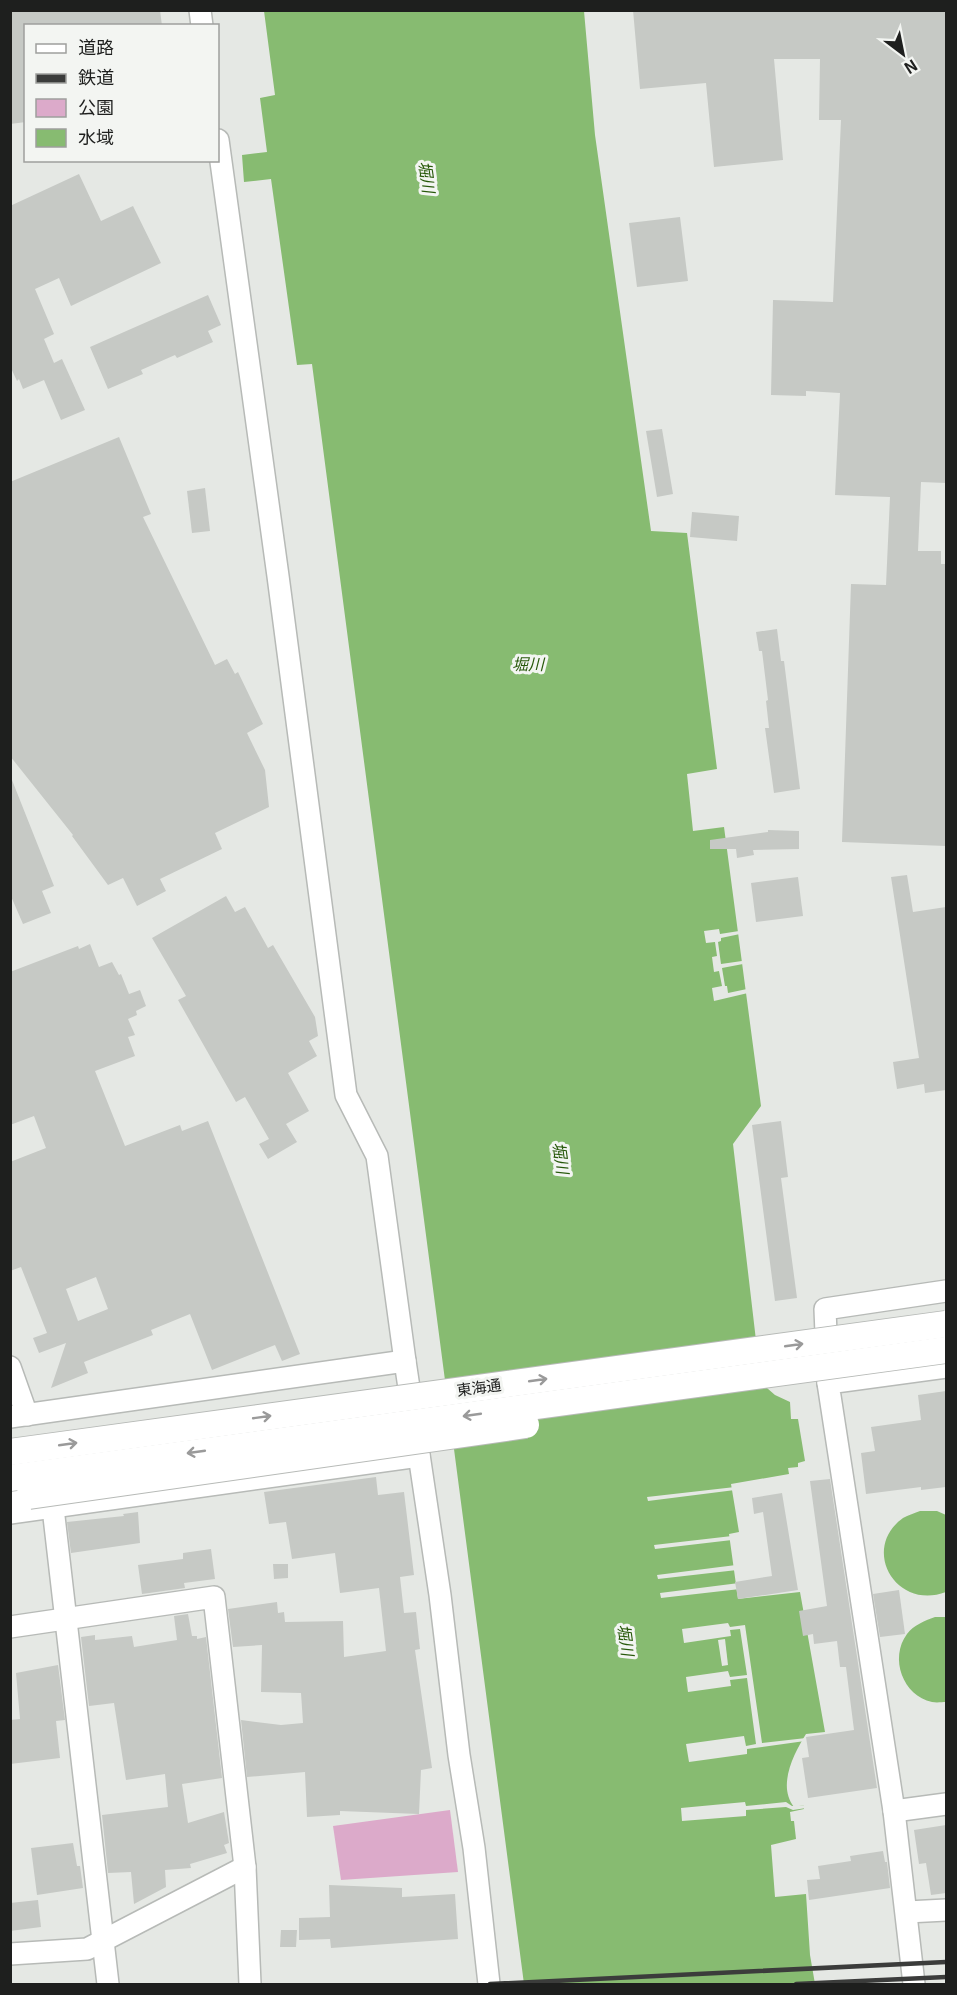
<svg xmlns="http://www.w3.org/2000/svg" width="957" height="1995" viewBox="0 0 957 1995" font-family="Georgia,'Noto Sans JP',serif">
<rect width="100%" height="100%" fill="#e5e8e4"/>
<!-- green -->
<polygon fill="#dcaaca" points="450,1810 458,1872 341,1880 333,1826"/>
<!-- water -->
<g fill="#87bb71">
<path d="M264,11H584L595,135L651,531L687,533L717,769L687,774L693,831L724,827L761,1106L733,1144L761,1383L775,1395L790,1402L791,1419H798L805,1461L798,1463V1467L788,1468L789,1474L731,1484L739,1532L729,1534L738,1599L800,1592L825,1732L806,1734C794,1753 777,1786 794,1807L804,1805V1809L790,1812L791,1821H794L796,1839L771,1845L775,1897L806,1894L810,1955L815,1984H524L312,364L297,365L271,179L244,182L242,155L267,152L260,98L275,95Z"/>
<path d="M920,1511H937L946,1515V1592C896,1611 860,1549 903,1518C908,1515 915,1513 920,1511Z"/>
<path d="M935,1617H946V1702C942,1702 937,1703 932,1702C903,1696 889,1658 907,1634C914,1625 924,1621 935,1617Z"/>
</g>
<!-- pier -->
<g fill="#e5e8e4">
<polygon points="719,929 720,934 739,931 740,934 721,938 721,941 718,942 721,964 742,961 743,964 722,968 725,986 727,986 728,993 747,989 748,993 714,1001 712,988 722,986 719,971 714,972 712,957 717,956 715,942 706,943 704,931"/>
<polygon points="735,1487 735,1490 648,1501 647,1497"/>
<polygon points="732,1536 732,1540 655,1549 654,1545"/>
<polygon points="736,1565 737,1570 658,1579 657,1575"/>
<polygon points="739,1583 740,1589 661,1598 660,1593"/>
<polygon points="728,1623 730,1627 745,1625 762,1743 806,1738 805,1741 747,1749 747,1754 689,1762 686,1744 744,1736 746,1746 756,1744 747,1678 730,1680 731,1686 688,1692 686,1677 728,1671 730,1677 747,1675 740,1629 730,1630 731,1636 684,1643 682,1629"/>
<polygon points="725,1639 728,1665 722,1666 718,1640"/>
<polygon points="745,1802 746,1806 786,1802 792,1806 806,1805 806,1808 793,1810 786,1807 746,1810 746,1816 682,1821 681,1808"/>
</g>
<!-- building -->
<g fill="#c6c9c5" fill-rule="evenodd">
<polygon points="10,10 160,10 162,26 26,26 26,122 10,124"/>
<polygon points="633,10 829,12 829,10 946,10 946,483 921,482 918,551 941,551 941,564 946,564 946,846 842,842 851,584 886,585 890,497 835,495 840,393 806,391 806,396 771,395 773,300 833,302 841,120 819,120 820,59 774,59 783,160 714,167 706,83 640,89"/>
<polygon points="79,174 101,221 133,206 161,263 71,306 59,278 35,289 54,334 44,339 54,363 62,359 85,410 61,420 44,380 23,389 19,379 17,381 10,366 10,206"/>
<polygon points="680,217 688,281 637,287 629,223"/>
<polygon points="208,295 221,325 208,331 213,342 177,358 175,355 141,370 143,374 108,389 90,347"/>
<polygon points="662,429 673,494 657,497 646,431"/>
<polygon points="119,437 151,514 143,517 215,665 227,659 235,674 238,672 263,724 247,733 265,770 269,807 215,833 222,849 160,879 166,891 137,906 123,878 108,885 72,836 73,835 10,756 10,482"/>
<polygon points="205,488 210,531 192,533 187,491"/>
<polygon points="692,512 739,516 737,541 690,537"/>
<polygon points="777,629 781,661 784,661 800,789 774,793 765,728 769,728 766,701 768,700 762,651 759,651 756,632"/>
<polygon points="10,775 54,886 42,891 51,913 23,924 10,894"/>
<polygon points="768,830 799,831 799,849 753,850 754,855 737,858 736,849 710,849 710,840 768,832"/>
<polygon points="907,875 913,912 946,907 946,1090 925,1093 924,1084 897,1089 893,1062 919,1058 891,877"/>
<polygon points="798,877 803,916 756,922 751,883"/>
<polygon points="226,896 235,912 245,907 268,948 273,945 315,1017 318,1036 309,1041 317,1056 288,1073 309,1111 286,1124 297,1142 268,1159 259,1144 269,1139 245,1097 236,1102 178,1000 186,996 152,938"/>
<path d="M90,944L99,967L112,962L119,975L121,974L129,994L140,990L146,1006L136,1011L137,1015L128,1019L135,1035L128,1037L135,1056L95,1071L125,1146L180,1125L182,1131L208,1121L300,1354L282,1361L275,1345L212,1370L190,1314L151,1330L153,1335L84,1362L88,1373L51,1388L66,1343L39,1353L33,1338L47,1333L21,1267L10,1271V1162L46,1148L34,1116L10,1125V972L78,946L79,949ZM96,1277L108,1309L78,1321L66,1289Z"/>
<polygon points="781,1121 788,1177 781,1178 797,1298 775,1301 752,1125"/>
<polygon points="946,1391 946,1487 921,1490 921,1487 866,1494 861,1453 875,1451 871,1427 921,1420 918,1395"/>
<polygon points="376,1477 378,1495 404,1492 414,1575 400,1577 404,1613 416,1612 420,1649 415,1650 432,1768 421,1770 419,1814 340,1811 340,1815 307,1817 305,1772 247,1777 241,1720 281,1725 303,1723 301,1693 261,1692 262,1645 233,1647 228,1609 277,1602 278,1613 284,1612 285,1622 343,1621 344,1657 386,1651 379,1588 340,1593 335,1553 292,1559 286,1522 269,1524 264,1492"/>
<polygon points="830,1479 877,1788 808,1798 802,1758 809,1757 806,1737 854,1730 846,1667 840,1667 837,1641 814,1644 813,1634 803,1636 799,1611 827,1606 810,1481"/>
<polygon points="782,1493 798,1590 738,1599 735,1582 772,1576 763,1512 754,1514 752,1498"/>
<polygon points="138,1512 140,1543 71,1553 67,1522 124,1516 123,1514"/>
<polygon points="211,1549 215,1579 184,1583 185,1588 142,1594 138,1565 183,1559 183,1553"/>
<polygon points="273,1564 288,1564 288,1578 274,1579"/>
<polygon points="899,1590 905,1634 880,1637 873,1594"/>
<polygon points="188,1614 192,1636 197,1636 197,1639 206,1637 222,1778 182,1784 188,1823 224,1812 229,1843 224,1845 227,1853 190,1864 191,1868 165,1870 166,1887 134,1904 131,1872 108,1873 102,1815 168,1807 165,1774 126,1780 114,1703 89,1706 81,1637 95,1635 95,1640 132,1636 134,1647 177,1640 174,1616"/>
<polygon points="58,1665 65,1720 56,1721 60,1758 10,1764 10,1720 20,1719 16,1673"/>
<polygon points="946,1825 946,1893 931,1895 926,1863 919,1864 914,1830"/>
<polygon points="73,1843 77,1866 80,1866 83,1888 37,1895 31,1848"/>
<polygon points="883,1851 885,1862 887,1862 890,1888 809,1900 807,1880 820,1879 818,1866 851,1861 850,1856"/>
<polygon points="329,1885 402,1888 402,1897 455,1894 458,1939 331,1948 330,1939 299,1940 299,1918 330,1917"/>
<polygon points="38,1900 41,1927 10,1931 10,1903"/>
<polygon points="281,1930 297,1930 296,1947 280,1947"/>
</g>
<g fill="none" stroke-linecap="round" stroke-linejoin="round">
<defs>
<g id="minor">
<polyline points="200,10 202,26"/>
<polyline points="218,140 278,576 346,1095 377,1156 405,1361 440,1595 459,1755 474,1848 489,1984"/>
<polyline points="10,1367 27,1415"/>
<polyline points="828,1383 825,1309 946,1291"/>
<polyline points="10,1417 405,1361"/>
<polyline points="53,1508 108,1984"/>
<polyline points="10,1513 419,1456"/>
<polyline points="10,1627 214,1597 245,1867 250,1984"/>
<polyline points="894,1811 946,1804"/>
<polyline points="907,1912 946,1910"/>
<polyline points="10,1954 87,1949 245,1867"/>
<polyline points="914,1984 894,1811 828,1383 946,1367"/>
</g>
<polyline id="major" points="10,1499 29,1496"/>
</defs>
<!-- minor casing -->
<use href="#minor" stroke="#b7bab7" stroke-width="24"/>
<!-- major casing -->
<use href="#major" stroke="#b7bab7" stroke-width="28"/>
<!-- minor -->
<use href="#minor" stroke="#fff" stroke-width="21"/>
<!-- major -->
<use href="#major" stroke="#fff" stroke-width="26"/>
<!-- rail -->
<g stroke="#3b3c3b" stroke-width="4.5">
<polyline points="490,1984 946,1962"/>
<polyline points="796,1984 946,1977"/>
</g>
<defs>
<g id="major-bridge">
<polyline points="10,1452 946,1324"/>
<polyline points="10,1478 946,1350"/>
<polyline points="29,1496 526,1425"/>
</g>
</defs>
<!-- major-bridge casing -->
<use href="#major-bridge" stroke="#b7bab7" stroke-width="28" stroke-linecap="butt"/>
<!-- major-bridge -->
<use href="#major-bridge" stroke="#fff" stroke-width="26"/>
</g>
<!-- one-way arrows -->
<defs><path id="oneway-shaft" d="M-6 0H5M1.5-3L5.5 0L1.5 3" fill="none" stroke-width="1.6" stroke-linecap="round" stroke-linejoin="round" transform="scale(1.5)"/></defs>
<g stroke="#9a9a9a">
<use href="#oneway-shaft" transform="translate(794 1345) rotate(-8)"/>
<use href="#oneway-shaft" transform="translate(538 1380) rotate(-8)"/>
<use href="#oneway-shaft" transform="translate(472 1415) rotate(172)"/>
<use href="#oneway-shaft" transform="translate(262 1417) rotate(-8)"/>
<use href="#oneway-shaft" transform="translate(68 1444) rotate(-8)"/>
<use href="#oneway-shaft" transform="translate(196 1452) rotate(172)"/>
</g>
<g text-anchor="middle" stroke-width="6" stroke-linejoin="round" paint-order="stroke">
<!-- street labels -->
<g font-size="15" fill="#1e1f1e" stroke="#f3f5f2">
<text transform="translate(479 1388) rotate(-8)" y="5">東海通</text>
</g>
<!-- water labels -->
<g font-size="16" font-style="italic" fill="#28590b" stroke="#f3f5f2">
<text transform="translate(427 177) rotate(82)" y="6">堀川</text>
<text x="528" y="670">堀川</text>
<text transform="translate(561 1158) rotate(82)" y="6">堀川</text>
<text transform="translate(626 1640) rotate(82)" y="6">堀川</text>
</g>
</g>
<!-- border -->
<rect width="957" height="1995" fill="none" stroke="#1e1f1e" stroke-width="24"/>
<!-- legend -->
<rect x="24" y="24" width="195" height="138" fill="#f3f5f2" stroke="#9e9f9d" stroke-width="1.5"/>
<rect x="36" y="44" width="30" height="9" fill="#ffffff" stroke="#9e9f9d" stroke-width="1.5"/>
<text x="78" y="54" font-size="18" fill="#1e1f1e">道路</text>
<rect x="36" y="74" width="30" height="9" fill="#3b3c3b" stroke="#9e9f9d" stroke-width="1.5"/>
<text x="78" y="84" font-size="18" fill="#1e1f1e">鉄道</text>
<rect x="36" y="99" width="30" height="18" fill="#dcaaca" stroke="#9e9f9d" stroke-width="1.5"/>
<text x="78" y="114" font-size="18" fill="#1e1f1e">公園</text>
<rect x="36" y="129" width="30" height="18" fill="#87bb71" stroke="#9e9f9d" stroke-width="1.5"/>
<text x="78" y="144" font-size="18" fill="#1e1f1e">水域</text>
<!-- north arrow -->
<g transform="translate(903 54) rotate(148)" stroke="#f3f5f2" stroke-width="4.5" paint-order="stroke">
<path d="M0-4.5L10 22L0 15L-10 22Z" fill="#1e1f1e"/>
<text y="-9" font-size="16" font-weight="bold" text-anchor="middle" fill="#1e1f1e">N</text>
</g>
</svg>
